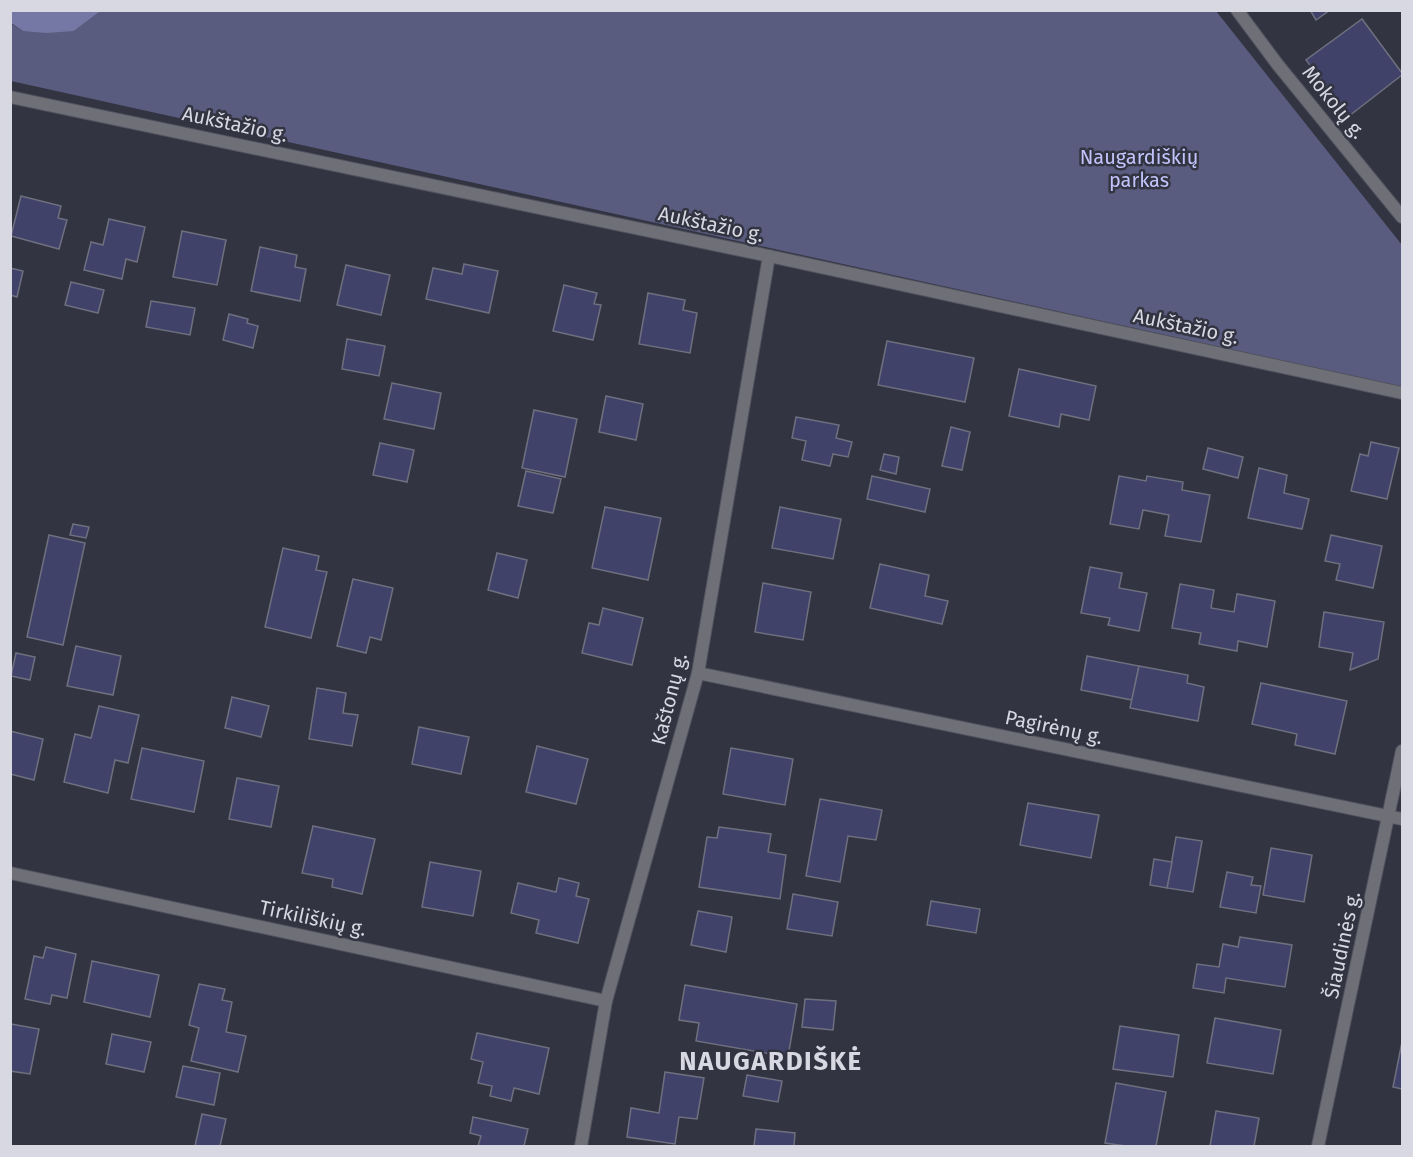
<svg xmlns="http://www.w3.org/2000/svg" width="1413" height="1157" viewBox="0 0 1413 1157" font-family="'Fira Sans',sans-serif">
<rect width="100%" height="100%" fill="#333442"/>
<!-- green -->
<polygon fill="#5a5c7f" points="100,10 1216,11 1402,245 1402,387 11,81 10,23 23,31 74,31"/>
<!-- water -->
<polygon fill="#7578a4" points="10,11 11,10 100,11 74,31 46,33 23,31 11,23"/>
<!-- building -->
<g fill="#40426a" stroke="#6e707f" stroke-width="1.5">
<polygon points="1310,10 1330,10 1316,20"/>
<polygon points="1362,19 1402,73 1402,75 1349,116 1306,60"/>
<polygon points="21,196 61,206 58,218 67,220 59,249 11,236"/>
<polygon points="109,219 145,227 137,262 126,259 122,279 84,270 91,242 103,245"/>
<polygon points="182,231 226,240 217,285 173,277"/>
<polygon points="260,247 297,255 295,267 306,269 300,301 251,291"/>
<polygon points="464,264 498,271 489,313 426,299 433,268 462,274"/>
<polygon points="346,265 390,275 381,315 337,305"/>
<polygon points="10,268 23,271 17,297 10,295"/>
<polygon points="71,282 104,290 98,313 65,305"/>
<polygon points="564,285 597,293 594,304 601,305 593,340 553,331"/>
<polygon points="648,293 685,300 683,310 697,313 690,353 639,344"/>
<polygon points="151,301 195,308 190,335 146,327"/>
<polygon points="229,314 248,319 247,323 258,326 253,348 223,340"/>
<polygon points="347,339 385,346 379,376 342,369"/>
<polygon points="887,341 974,358 965,402 878,385"/>
<polygon points="1019,369 1096,386 1089,420 1061,414 1059,427 1009,416"/>
<polygon points="392,383 441,393 434,429 384,419"/>
<polygon points="606,396 643,404 636,440 599,432"/>
<polygon points="534,410 577,419 565,477 522,468"/>
<polygon points="796,417 839,425 836,438 852,442 848,457 833,454 830,466 802,460 806,441 792,438"/>
<polygon points="951,427 970,432 962,470 942,466"/>
<polygon points="1371,442 1399,448 1387,499 1351,491 1360,454 1368,456"/>
<polygon points="380,443 414,450 407,482 373,475"/>
<polygon points="1208,448 1243,457 1238,478 1203,469"/>
<polygon points="884,454 899,457 896,474 880,470"/>
<polygon points="1259,468 1287,475 1284,493 1309,499 1302,529 1248,518"/>
<polygon points="526,471 561,479 553,513 518,506"/>
<polygon points="872,476 930,489 925,512 867,499"/>
<polygon points="1119,476 1146,481 1147,476 1183,482 1182,490 1210,495 1201,542 1165,536 1169,515 1143,510 1139,529 1110,524"/>
<polygon points="605,507 661,518 648,580 592,568"/>
<polygon points="780,507 841,519 833,559 772,548"/>
<polygon points="73,524 89,527 86,538 70,535"/>
<polygon points="49,535 85,543 63,645 27,637"/>
<polygon points="1331,535 1382,546 1373,588 1336,580 1340,564 1325,561"/>
<polygon points="283,548 319,556 316,570 327,572 311,638 265,627"/>
<polygon points="497,553 527,560 518,598 488,590"/>
<polygon points="880,564 929,575 925,596 948,601 942,624 870,608"/>
<polygon points="1090,567 1122,573 1119,588 1147,593 1139,631 1108,625 1110,618 1081,613"/>
<polygon points="353,579 393,588 381,640 370,637 366,653 337,646"/>
<polygon points="763,583 811,592 803,640 755,632"/>
<polygon points="1180,584 1214,590 1211,608 1234,612 1237,594 1275,601 1267,647 1238,641 1237,651 1199,644 1201,633 1172,628"/>
<polygon points="603,608 643,618 632,665 582,653 589,623 599,625"/>
<polygon points="1324,612 1384,622 1378,659 1350,670 1353,653 1319,647"/>
<polygon points="76,646 121,656 113,695 67,686"/>
<polygon points="16,653 35,657 30,680 11,676"/>
<polygon points="1087,656 1139,666 1132,700 1081,690"/>
<polygon points="1139,666 1188,675 1187,683 1204,687 1198,721 1130,708"/>
<polygon points="1261,683 1347,701 1335,754 1295,745 1297,734 1252,724"/>
<polygon points="317,688 346,693 343,713 358,715 352,746 309,739"/>
<polygon points="232,697 269,706 261,737 225,728"/>
<polygon points="99,706 139,715 128,763 115,760 108,793 64,782 75,734 91,738"/>
<polygon points="419,727 469,737 461,774 412,764"/>
<polygon points="10,731 43,739 34,780 10,774"/>
<polygon points="537,746 588,759 576,804 526,792"/>
<polygon points="142,748 204,761 194,812 131,799"/>
<polygon points="731,748 793,759 785,805 723,794"/>
<polygon points="237,778 279,786 271,827 229,819"/>
<polygon points="820,799 882,810 876,840 848,836 840,882 806,876"/>
<polygon points="1028,803 1099,815 1091,858 1020,845"/>
<polygon points="313,826 375,839 362,894 332,887 333,879 302,873"/>
<polygon points="719,827 771,834 768,852 786,855 780,899 699,887 707,837 717,838"/>
<polygon points="1176,837 1202,841 1193,892 1167,888"/>
<polygon points="1271,848 1312,855 1304,902 1263,895"/>
<polygon points="1154,859 1172,862 1167,888 1150,885"/>
<polygon points="430,862 481,871 473,916 422,907"/>
<polygon points="1227,872 1253,877 1251,885 1261,886 1256,913 1220,907"/>
<polygon points="559,878 579,883 576,896 589,899 578,943 536,933 539,920 511,913 518,883 556,892"/>
<polygon points="793,894 838,902 832,936 787,929"/>
<polygon points="931,901 980,909 976,933 927,925"/>
<polygon points="698,911 732,917 726,952 691,945"/>
<polygon points="1240,937 1292,945 1285,987 1226,978 1224,993 1193,988 1197,964 1219,967 1223,944 1238,947"/>
<polygon points="46,947 76,954 67,998 52,995 50,1004 25,999 34,956 43,958"/>
<polygon points="92,961 159,975 150,1017 84,1002"/>
<polygon points="199,984 225,989 222,1000 232,1002 226,1032 246,1036 238,1072 191,1061 199,1028 189,1025"/>
<polygon points="685,985 797,1004 788,1057 696,1041 699,1023 679,1020"/>
<polygon points="805,999 836,1001 833,1030 802,1027"/>
<polygon points="1215,1018 1281,1030 1273,1074 1207,1063"/>
<polygon points="11,1024 39,1029 30,1074 10,1071"/>
<polygon points="1120,1026 1179,1035 1173,1077 1113,1069"/>
<polygon points="477,1033 549,1048 539,1094 514,1088 511,1101 490,1096 492,1086 478,1083 483,1062 471,1059"/>
<polygon points="112,1034 151,1042 144,1072 106,1064"/>
<polygon points="1402,1042 1402,1089 1393,1087"/>
<polygon points="183,1066 220,1073 214,1105 176,1097"/>
<polygon points="665,1072 704,1078 697,1119 679,1117 675,1144 627,1137 631,1108 659,1113"/>
<polygon points="747,1075 782,1081 778,1102 743,1096"/>
<polygon points="1116,1083 1166,1092 1156,1146 1126,1146 1105,1143"/>
<polygon points="1216,1111 1259,1118 1254,1146 1210,1146"/>
<polygon points="202,1114 226,1119 220,1146 195,1146"/>
<polygon points="473,1117 528,1129 524,1146 478,1146 481,1136 470,1133"/>
<polygon points="756,1129 795,1133 794,1146 754,1146"/>
</g>
<g fill="none" stroke-linecap="round" stroke-linejoin="round">
<defs>
<g id="street">
<polyline points="1237,10 1278,65 1402,217"/>
<polyline points="10,97 769,256 1402,393"/>
<polyline points="698,673 1402,819"/>
<polyline points="10,873 606,1001"/>
<polyline points="581,1146 606,1001 698,673 769,256"/>
<polyline points="1318,1146 1402,751"/>
</g>
</defs>
<!-- street casing -->
<use href="#street" stroke="#51525f" stroke-width="14"/>
<!-- street -->
<use href="#street" stroke="#6f7077" stroke-width="12"/>
</g>
<g text-anchor="middle" stroke-width="5" stroke-linejoin="round" paint-order="stroke">
<!-- street labels -->
<g font-size="20" fill="#d7d8e1" stroke="#333442">
<text transform="translate(1334 102) rotate(51)" y="7">Mokolų g.</text>
<text transform="translate(235 124) rotate(12)" y="7">Aukštažio g.</text>
<text transform="translate(711 224) rotate(12)" y="7">Aukštažio g.</text>
<text transform="translate(1186 326) rotate(12)" y="7">Aukštažio g.</text>
<text transform="translate(669 699) rotate(-76)" y="7">Kaštonų g.</text>
<text transform="translate(1054 727) rotate(12)" y="7">Pagirėnų g.</text>
<text transform="translate(313 918) rotate(12)" y="7">Tirkiliškių g.</text>
<text transform="translate(1342 945) rotate(-78)" y="7">Šiaudinės g.</text>
</g>
<!-- park labels -->
<g font-size="20" fill="#c0c4fb" stroke="#333442">
<text x="1139" y="164">Naugardiškių<tspan x="1139" dy="23">parkas</tspan></text>
</g>
<!-- district labels -->
<g font-size="26" font-weight="bold" letter-spacing="1.5" fill="#d7d8e1" stroke="#333442">
<text x="771" y="1070">NAUGARDIŠKĖ</text>
</g>
</g>
<!-- border -->
<rect width="1413" height="1157" fill="none" stroke="#d7d8e1" stroke-width="24"/>
</svg>
